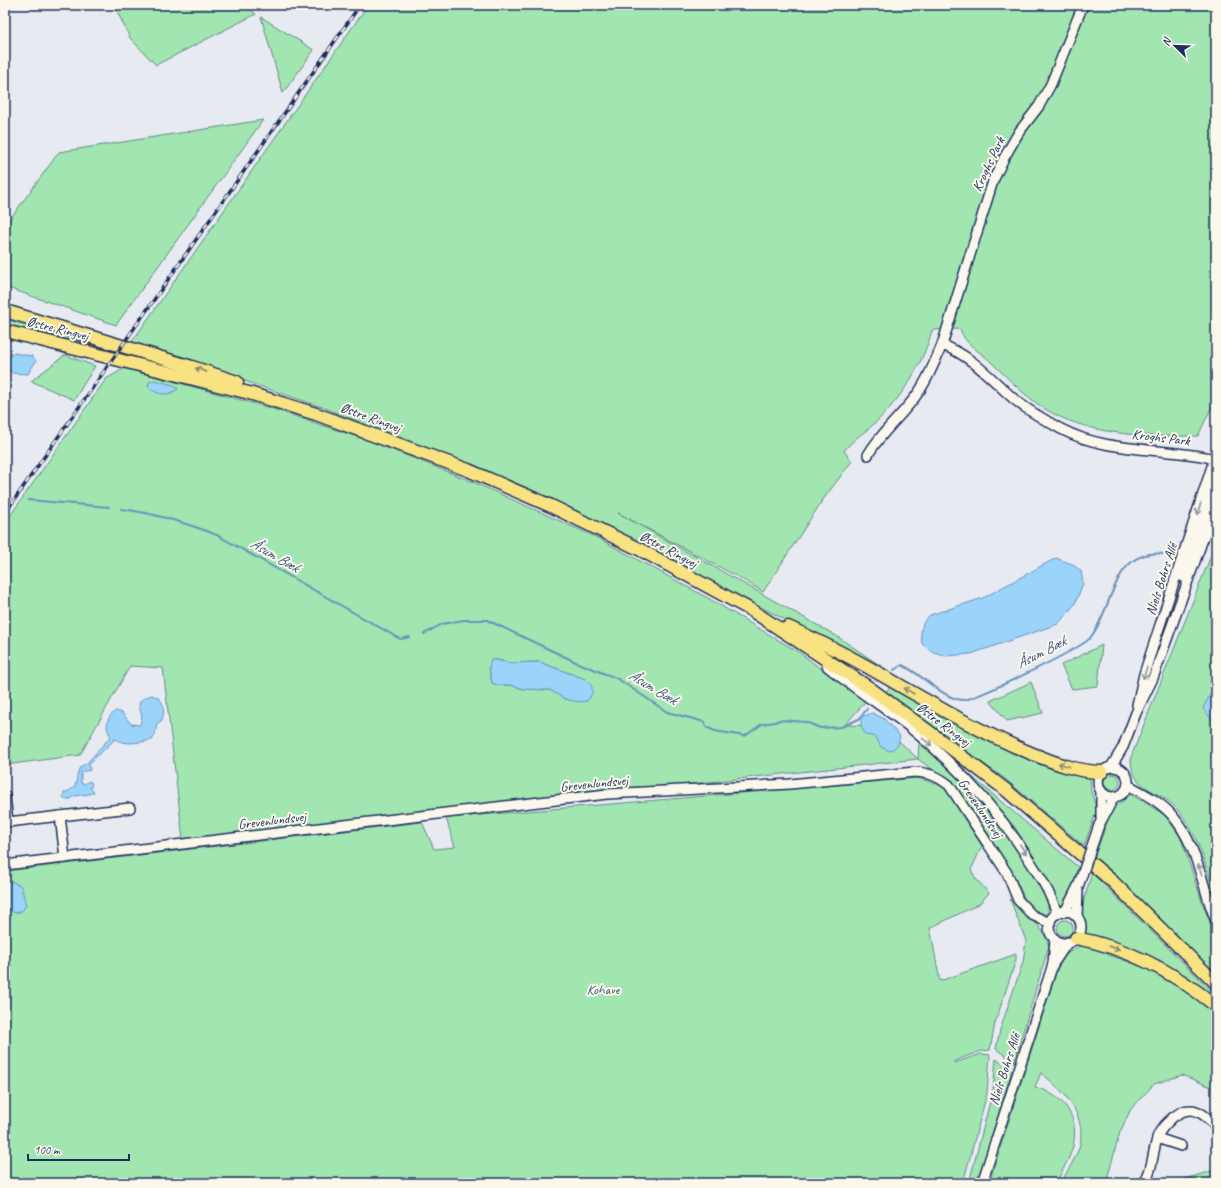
<svg xmlns="http://www.w3.org/2000/svg" width="1221" height="1188" viewBox="0 0 1221 1188" font-family="Caveat,sans-serif">
<rect width="100%" height="100%" fill="#e8eaf1"/>
<filter id="ink" filterUnits="userSpaceOnUse"><feTurbulence type="fractalNoise" baseFrequency=".025" numOctaves="2"/><feDisplacementMap in="SourceGraphic" scale="8" xChannelSelector="R" yChannelSelector="G"/><feConvolveMatrix kernelMatrix="1 2 1 2 8 2 1 2 1" color-interpolation-filters="sRGB"/></filter>
<g filter="url(#ink)">
<!-- green -->
<g fill="#a1e5b0" stroke="#5e8a87" fill-rule="evenodd">
<polygon points="114,5 245,5 256,14 156,65 130,38"/>
<path d="M368,5H1216V398L1198,436C1149,437 1096,436 1052,413C1029,401 1010,380 991,362C980,351 965,345 960,329L932,330C923,365 901,399 874,424C864,433 852,440 844,451L852,461L822,501L763,592L740,578L618,513L835,635L887,670L774,614L596,521L458,461L322,407L131,343Z"/>
<polygon points="261,17 314,50 283,93"/>
<polygon points="263,120 116,325 5,287 5,226 59,152"/>
<polygon points="5,314 109,345 107,348 5,326"/>
<polygon points="65,355 95,366 74,400 31,381"/>
<path d="M125,368L270,408L373,442L473,482L596,537L708,598L800,653L865,702L845,725L883,726L918,759L919,742C946,767 976,792 998,822C1011,838 1022,857 1033,875C1040,888 1052,901 1047,916L1030,910L1013,874L989,835L953,785L918,759L183,840L163,668L130,666L80,755L5,765V523L106,379ZM493,659L510,663L539,662L585,679L556,693L550,690L524,689L510,685H497L492,683L489,667Z"/>
<path d="M1216,543V902C1207,869 1200,836 1177,809C1159,788 1130,791 1131,757Z"/>
<polygon points="1102,645 1098,686 1072,689 1061,665"/>
<polygon points="1031,682 1043,713 1007,721 990,701"/>
<polygon points="891,685 939,715 1016,755 1057,768 1090,776 1091,791 1097,810 1084,846 1004,778 884,695"/>
<polygon points="949,757 1078,867 1068,903 1059,906 1049,882 1014,826"/>
<circle cx="1112" cy="782" r="8"/>
<polygon points="918,778 943,786 982,846 971,870 976,879 989,893 979,904 930,928 940,981 1016,954 1016,960 995,1023 990,1050 981,1051 954,1061 954,1063 981,1054 990,1055 987,1093 963,1183 5,1183 5,871 422,822 434,849 455,847 446,818"/>
<polygon points="1130,794 1165,815 1181,838 1203,905 1216,936 1216,979 1094,858 1113,806 1122,802"/>
<path d="M1092,873L1216,995V997C1198,984 1179,970 1159,960C1135,949 1109,941 1083,933L1082,906Z"/>
<path d="M1010,899C1026,917 1042,922 1049,946L1014,1062L996,1049L1000,1030L1023,962L1026,941Z"/>
<circle cx="1065" cy="928" r="8"/>
<path d="M1081,945L1101,950L1109,955L1143,967L1184,990L1216,1013V1089L1182,1075L1154,1084L1131,1109L1120,1132L1106,1183H1061C1067,1171 1077,1157 1080,1144C1086,1113 1063,1090 1041,1073L1035,1087C1063,1095 1080,1116 1073,1146C1070,1158 1062,1171 1056,1183H989L1058,967L1065,955Z"/>
<polygon points="996,1059 1012,1071 977,1183 969,1183 993,1090"/>
<polygon points="1212,1171 1216,1183 1183,1183 1184,1179"/>
</g>
<!-- water -->
<g fill="#9ad4fa" stroke="#6792bc">
<polygon points="14,353 32,356 36,361 28,374 12,373 5,367 8,358"/>
<path d="M154,380L173,385L178,389C167,397 158,395 148,387L149,382Z"/>
<path d="M1056,558L1072,564L1081,571L1083,583L1075,604L1058,624L971,654L946,656L931,651L922,644C920,632 920,624 930,615L983,598Z"/>
<path d="M491,659L510,663L539,662L585,679C594,686 595,692 587,701L579,702L565,699L550,690L524,689L510,685H497L492,683L489,667Z"/>
<polygon points="1216,684 1216,718 1212,720 1203,708"/>
<path d="M152,695C165,699 165,709 162,720L157,724L155,735L152,740C140,742 126,746 115,739L89,764L90,770L81,772V783L84,784L89,781L91,782L92,785L90,788L94,792C87,796 80,794 72,797L71,799H65L63,797L64,793C82,786 73,781 80,767L87,763L111,736C104,728 107,716 116,711L122,713L131,724L140,725L142,716C137,703 138,699 152,695Z"/>
<polygon points="872,713 883,718 900,736 898,745 890,751 881,747 876,737 865,734 861,726 861,717"/>
<polygon points="11,881 21,886 26,905 22,911 16,913 5,909 5,884"/>
</g>
<g fill="none" stroke-linecap="round" stroke-linejoin="round">
<!-- stream -->
<g stroke="#6792bc" stroke-width="2">
<polyline points="28,500 109,507"/>
<path d="M121,509C154,513 186,523 217,535L400,639L410,637"/>
<polyline points="1212,570 1216,571"/>
<polyline points="424,634 442,624 464,620 487,620 578,663 618,679 667,712 705,722 706,727 715,731 745,736 762,724 775,722 779,720 806,722 820,728 841,727 859,719 867,709"/>
<path d="M894,670L902,665C922,674 942,698 962,700C973,701 1082,648 1090,638C1114,608 1112,548 1164,554"/>
</g>
<defs>
<g id="minor">
<path d="M942,345C971,355 991,379 1014,399C1028,411 1045,420 1061,429C1108,454 1165,447 1216,459"/>
<path d="M868,455C882,430 907,412 922,387C930,374 936,359 942,345L993,181L1004,158L1019,132L1039,106L1051,84L1083,5"/>
<polyline points="1183,577 1216,482"/>
<path d="M827,666C853,688 882,706 908,726C954,763 994,805 1026,855C1038,873 1051,893 1057,914"/>
<polyline points="1137,705 1144,674 1216,454"/>
<polyline points="1111,767 1123,747 1136,713 1153,678 1216,503"/>
<circle cx="1113" cy="782" r="15"/>
<path d="M1128,785C1143,793 1159,801 1171,814C1198,844 1201,885 1216,921"/>
<polyline points="1101,791 1101,818"/>
<polyline points="5,796 8,822 130,808"/>
<polyline points="60,816 65,858"/>
<polyline points="1099,825 1114,797"/>
<path d="M5,865L607,794L790,784L915,772C929,773 938,776 949,785L1007,873L1018,900L1032,915L1050,923"/>
<circle cx="1065" cy="927" r="16"/>
<polyline points="1065,912 1079,884"/>
<polyline points="1077,917 1078,890"/>
<polyline points="1053,964 1068,942"/>
<polyline points="1157,1138 1181,1146"/>
<polyline points="982,1183 1053,964 1055,939"/>
<path d="M1144,1183C1153,1169 1152,1155 1157,1139C1158,1132 1163,1127 1168,1122C1187,1102 1201,1109 1216,1127"/>
</g>
<g id="major">
<polyline points="5,311 192,367 237,382"/>
<polyline points="5,331 249,393 316,414 468,470 551,506 639,549 751,610 871,689 935,736 1006,790 1113,882 1216,983"/>
<path d="M788,627C814,639 841,652 866,666C921,697 974,730 1033,754C1055,763 1078,772 1102,772"/>
<path d="M1076,938C1129,948 1175,973 1216,1006"/>
</g>
</defs>
<!-- minor casing -->
<use href="#minor" stroke="#1b2f5e" stroke-width="12"/>
<!-- major casing -->
<use href="#major" stroke="#1b2f5e" stroke-width="15"/>
<!-- minor -->
<use href="#minor" stroke="#fbf7ec" stroke-width="9"/>
<!-- major -->
<use href="#major" stroke="#f8e281" stroke-width="12"/>
<defs>
<polyline id="rail" points="5,513 360,5"/>
</defs>
<!-- rail casing -->
<use href="#rail" stroke="#1b2f5e" stroke-width="3.5"/>
<!-- rail -->
<use href="#rail" stroke="#fbf7ec" stroke-width="2" stroke-dasharray="6" stroke-linecap="butt"/>
<defs>
<polyline id="minor-bridge" points="1079,884 1099,825"/>
</defs>
<!-- minor-bridge casing -->
<use href="#minor-bridge" stroke="#1b2f5e" stroke-width="12" stroke-linecap="butt"/>
<!-- minor-bridge -->
<use href="#minor-bridge" stroke="#fbf7ec" stroke-width="9"/>
</g>
<!-- one-way arrows -->
<defs><path id="oneway-shaft" d="M-6 0H5M1.5-3L5.5 0L1.5 3" fill="none" stroke-width="1.6" stroke-linecap="round" stroke-linejoin="round"/></defs>
<g stroke="#8a8870">
<use href="#oneway-shaft" transform="translate(201 370) rotate(-161)"/>
<use href="#oneway-shaft" transform="translate(909 691) rotate(-150)"/>
<use href="#oneway-shaft" transform="translate(1064 765) rotate(-163)"/>
<use href="#oneway-shaft" transform="translate(1114 948) rotate(19)"/>
</g>
<g stroke="#8b93a5">
<use href="#oneway-shaft" transform="translate(1199 509) rotate(107)"/>
<use href="#oneway-shaft" transform="translate(1145 673) rotate(108)"/>
<use href="#oneway-shaft" transform="translate(927 742) rotate(39)"/>
<use href="#oneway-shaft" transform="translate(1023 849) rotate(57)"/>
<use href="#oneway-shaft" transform="translate(1200 870) rotate(-107)"/>
</g>
</g>
<g text-anchor="middle" stroke-width="4" stroke-linejoin="round" paint-order="stroke">
<!-- street labels -->
<g font-size="14" fill="#1b2f5e" stroke="#fbf7ec">
<text transform="translate(988 164) rotate(-65)" y="5">Kroghs Park</text>
<text transform="translate(58 328) rotate(14)" y="5">Østre Ringvej</text>
<text transform="translate(371 417) rotate(20)" y="5">Østre Ringvej</text>
<text transform="translate(1161 437) rotate(7)" y="5">Kroghs Park</text>
<text transform="translate(669 549) rotate(28)" y="5">Østre Ringvej</text>
<text transform="translate(1161 579) rotate(-72)" y="5">Niels Bohrs Allé</text>
<text transform="translate(944 724) rotate(37)" y="5">Østre Ringvej</text>
<text transform="translate(594 783) rotate(-6)" y="5">Grevenlundsvej</text>
<text transform="translate(981 808) rotate(56)" y="5">Grevenlundsvej</text>
<text transform="translate(272 820) rotate(-7)" y="5">Grevenlundsvej</text>
<text transform="translate(1004 1069) rotate(-72)" y="5">Niels Bohrs Allé</text>
</g>
<!-- park labels -->
<g font-size="14" fill="#3c5c72" stroke="#fbf7ec">
<text x="603" y="994">Kohave</text>
</g>
<!-- water labels -->
<g font-size="15" font-style="italic" fill="#3b5885" stroke="#fbf7ec">
<text transform="translate(275 555) rotate(30)" y="5">Åsum Bæk</text>
<text transform="translate(1041 652) rotate(-27)" y="5">Åsum Bæk</text>
<text transform="translate(653 687) rotate(31)" y="5">Åsum Bæk</text>
</g>
</g>
<!-- margin -->
<rect width="1221" height="1188" fill="none" stroke="#fbf7ec" stroke-width="20"/>
<rect x="10" y="10" width="1201" height="1168" fill="none" stroke="#1b2f5e" stroke-width="1.5" filter="url(#ink)"/>
<!-- north arrow -->
<g transform="translate(1175 46) rotate(293)" stroke="#fbf7ec" stroke-width="3" paint-order="stroke">
<path d="M0-3L7 15L0 10L-7 15Z" fill="#1b2f5e"/>
<text y="-6" font-size="11" font-weight="bold" text-anchor="middle" fill="#1b2f5e">N</text>
</g>
<!-- scale -->
<path d="M28 1154v6h101v-6" fill="none" stroke="#1b2f5e" stroke-width="2"/>
<text x="34" y="1154" font-size="12" fill="#1b2f5e" stroke="#fbf7ec" stroke-width="3" paint-order="stroke">100 m</text>
</svg>
